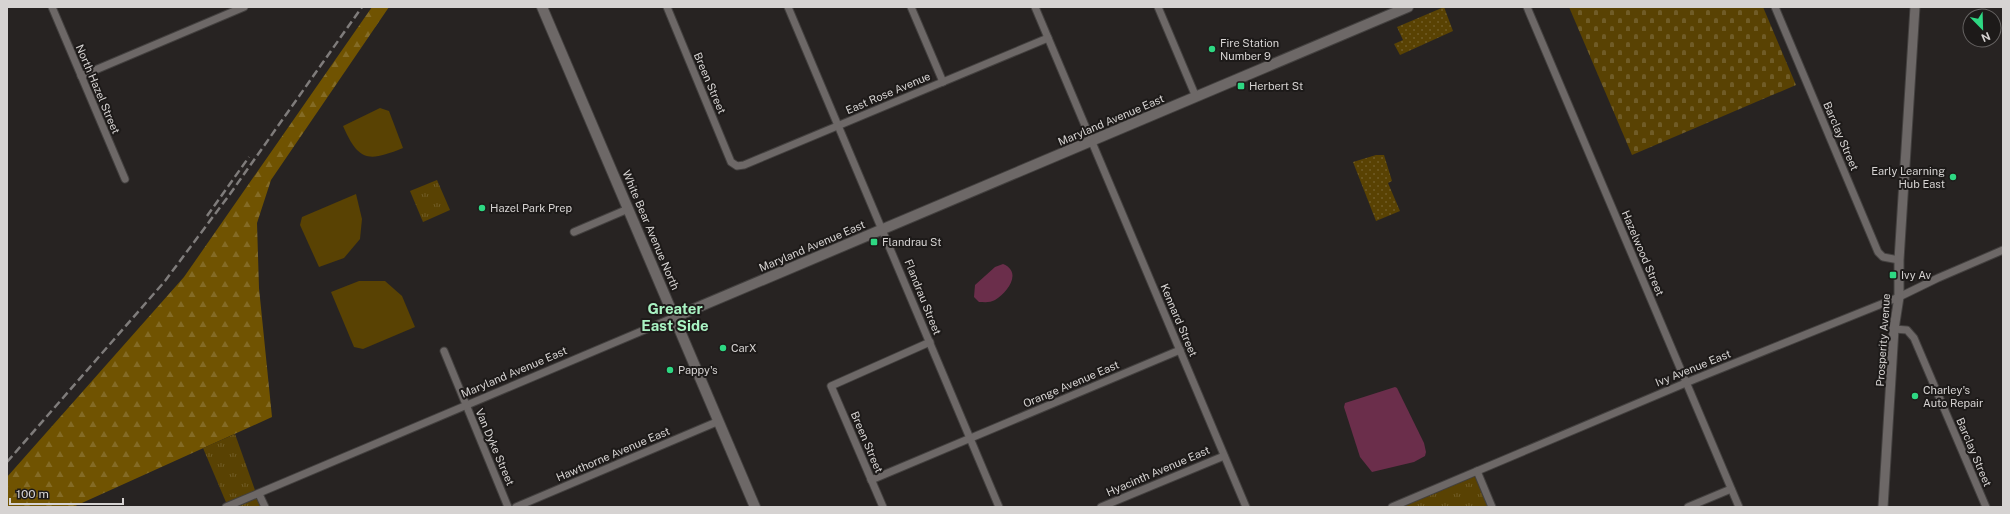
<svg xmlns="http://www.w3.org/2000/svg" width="2010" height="514" viewBox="0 0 2010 514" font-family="'Public Sans',sans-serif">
<defs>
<pattern id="grass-dots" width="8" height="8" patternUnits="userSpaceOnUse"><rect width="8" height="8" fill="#594203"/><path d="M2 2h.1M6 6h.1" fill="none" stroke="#705c27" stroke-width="1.8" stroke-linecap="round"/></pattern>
<pattern id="forest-firs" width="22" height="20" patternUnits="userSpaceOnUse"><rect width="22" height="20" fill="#705301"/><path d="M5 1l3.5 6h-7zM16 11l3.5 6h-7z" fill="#846b25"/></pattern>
<pattern id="cemetery-stones" width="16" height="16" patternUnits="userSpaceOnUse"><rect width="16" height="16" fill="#594203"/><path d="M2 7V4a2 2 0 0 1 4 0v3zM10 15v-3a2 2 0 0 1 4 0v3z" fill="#705c27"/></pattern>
<pattern id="park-tufts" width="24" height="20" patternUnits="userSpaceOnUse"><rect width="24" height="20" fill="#594203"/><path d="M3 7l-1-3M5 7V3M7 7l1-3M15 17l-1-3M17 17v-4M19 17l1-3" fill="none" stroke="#705c27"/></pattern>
</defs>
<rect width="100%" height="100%" fill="#272322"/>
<!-- grass -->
<g fill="url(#grass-dots)">
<polygon points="1444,7 1453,31 1400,55 1394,44 1403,40 1397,27"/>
<polygon points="1376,155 1384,155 1392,181 1388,183 1400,211 1376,221 1353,162"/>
</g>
<!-- forest -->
<polygon fill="url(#forest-firs)" points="372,7 389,7 271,180 257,223 259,288 272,417 73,507 7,507 7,477 184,277"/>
<!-- cemetery -->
<polygon fill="url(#cemetery-stones)" points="1569,7 1763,7 1796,85 1632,155"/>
<!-- park -->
<g fill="url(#park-tufts)">
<polygon points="437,180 450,210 423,222 410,191"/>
<polygon points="235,434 261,507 228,507 203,448"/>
<polygon points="1477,471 1492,507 1392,507"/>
</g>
<!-- pitch -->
<g fill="#594203">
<path d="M380,108L389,111L403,148C368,162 359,162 343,126Z"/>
<polygon points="356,194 362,219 360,239 344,258 319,267 300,225 302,217"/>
<polygon points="359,281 385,281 402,296 415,327 363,349 354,347 331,292"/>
</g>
<!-- water -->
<g fill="#6b2e4b">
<path d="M1003,264C1023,272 1007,293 995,300C990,303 984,302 979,302L974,297L975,285L995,267Z"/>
<polygon points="1395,387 1397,388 1424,443 1426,452 1425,456 1414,462 1372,472 1360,457 1344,407 1345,403"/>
</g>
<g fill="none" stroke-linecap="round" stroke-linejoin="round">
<defs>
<g id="minor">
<polyline points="52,7 125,179"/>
<polyline points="667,7 731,162 737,166 744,165 1048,38"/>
<polyline points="788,7 999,507"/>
<polyline points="911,7 943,82"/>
<polyline points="1035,7 1246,507"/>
<polyline points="1158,7 1196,97"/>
<polyline points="1527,7 1739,507"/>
<polyline points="1775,7 1878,252 1883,257 1899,260"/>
<polyline points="81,76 244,7"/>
<polyline points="574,232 628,209"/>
<polyline points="1894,329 1907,330 1914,338 1986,507"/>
<polyline points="444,351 508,507"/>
<polyline points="1477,471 1492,507"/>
<polyline points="871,480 1180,350"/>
<polyline points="259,494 265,507"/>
<polyline points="226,507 675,317"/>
<polyline points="516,507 719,421"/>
<polyline points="883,507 831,386 930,342"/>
<polyline points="1101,507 1224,456"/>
<polyline points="1392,507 1695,379 1899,297 1938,278 2003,250"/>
<polyline points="1688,507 1731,489"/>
</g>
<polyline id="tertiary" points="1883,507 1894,329 1899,297 1899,260 1915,7"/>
<g id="secondary">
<polyline points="542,7 755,507"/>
<polyline points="675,317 1408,7"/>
</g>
</defs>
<!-- minor casing -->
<use href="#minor" stroke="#43403f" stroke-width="9"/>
<!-- tertiary casing -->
<use href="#tertiary" stroke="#43403f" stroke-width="11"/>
<!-- secondary casing -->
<use href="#secondary" stroke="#43403f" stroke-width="12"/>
<!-- minor -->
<use href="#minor" stroke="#6d6867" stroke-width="7"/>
<!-- tertiary -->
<use href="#tertiary" stroke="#6d6867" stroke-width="9"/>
<!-- secondary -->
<use href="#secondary" stroke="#6d6867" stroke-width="10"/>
<!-- rail -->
<g stroke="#7f7c7b" stroke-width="2.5" stroke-dasharray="8 4" stroke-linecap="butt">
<polyline points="207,216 249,157"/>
<polyline points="7,462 165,281 230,194 362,7"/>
</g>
</g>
<!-- markers -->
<g fill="#2ed883" stroke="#1d1a19" stroke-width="1.5">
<circle cx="1212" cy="49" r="4"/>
<rect x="1237" y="82" width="8" height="8" rx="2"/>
<circle cx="1953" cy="177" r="4"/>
<circle cx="482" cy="208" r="4"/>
<rect x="870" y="238" width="8" height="8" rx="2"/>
<rect x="1889" y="271" width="8" height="8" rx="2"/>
<circle cx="723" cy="348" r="4"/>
<circle cx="670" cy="370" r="4"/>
<circle cx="1915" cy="396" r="4"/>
</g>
<g text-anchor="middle" stroke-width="4" stroke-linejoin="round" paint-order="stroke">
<!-- poi labels -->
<g font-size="11" fill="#d6d3d2" stroke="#1d1a19" text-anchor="start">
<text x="1220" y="47">Fire Station<tspan x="1220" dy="13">Number 9</tspan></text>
<text x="1249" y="90">Herbert St</text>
<text x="1945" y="175" text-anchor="end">Early Learning<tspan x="1945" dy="13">Hub East</tspan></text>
<text x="490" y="212">Hazel Park Prep</text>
<text x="882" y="246">Flandrau St</text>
<text x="1901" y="279">Ivy Av</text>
<text x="731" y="352">CarX</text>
<text x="678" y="374">Pappy's</text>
<text x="1923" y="394">Charley's<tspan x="1923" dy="13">Auto Repair</tspan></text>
</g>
<!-- street labels -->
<g font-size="11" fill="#d6d3d2" stroke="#1d1a19">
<text transform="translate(710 83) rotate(67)" y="4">Breen Street</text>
<text transform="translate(98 89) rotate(67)" y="4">North Hazel Street</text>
<text transform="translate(888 93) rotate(-23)" y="4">East Rose Avenue</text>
<text transform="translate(1111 120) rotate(-23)" y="4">Maryland Avenue East</text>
<text transform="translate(1841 136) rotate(67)" y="4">Barclay Street</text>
<text transform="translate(651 230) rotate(67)" y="4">White Bear Avenue North</text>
<text transform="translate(812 246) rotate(-23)" y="4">Maryland Avenue East</text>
<text transform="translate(1643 253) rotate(67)" y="4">Hazelwood Street</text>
<text transform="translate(923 297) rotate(68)" y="4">Flandrau Street</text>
<text transform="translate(1179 320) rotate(67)" y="4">Kennard Street</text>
<text transform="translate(1883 340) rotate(-86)" y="4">Prosperity Avenue</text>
<text transform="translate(1693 368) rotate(-22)" y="4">Ivy Avenue East</text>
<text transform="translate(514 372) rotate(-23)" y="4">Maryland Avenue East</text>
<text transform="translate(1071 384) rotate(-23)" y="4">Orange Avenue East</text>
<text transform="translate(867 442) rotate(67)" y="4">Breen Street</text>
<text transform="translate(495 447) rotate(67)" y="4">Van Dyke Street</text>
<text transform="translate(1974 452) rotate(67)" y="4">Barclay Street</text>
<text transform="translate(613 454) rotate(-23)" y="4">Hawthorne Avenue East</text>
<text transform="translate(1158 471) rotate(-23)" y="4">Hyacinth Avenue East</text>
</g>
<!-- district labels -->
<g font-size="15" font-weight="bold" fill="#a9f3c3" stroke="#1d1a19">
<text x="675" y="314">Greater<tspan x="675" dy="17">East Side</tspan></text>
</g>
</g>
<!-- border -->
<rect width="2010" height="514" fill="none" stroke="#d6d3d2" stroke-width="16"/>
<!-- north arrow -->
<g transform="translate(1982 28) rotate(157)"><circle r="19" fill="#1d1a19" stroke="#676463"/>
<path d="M0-3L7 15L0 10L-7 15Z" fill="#2ed883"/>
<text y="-6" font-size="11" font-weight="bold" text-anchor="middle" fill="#d6d3d2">N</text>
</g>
<!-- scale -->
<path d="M10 498v6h113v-6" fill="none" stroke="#d6d3d2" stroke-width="2"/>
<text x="16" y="498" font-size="12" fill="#d6d3d2" stroke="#1d1a19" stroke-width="3" paint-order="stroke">100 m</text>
</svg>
